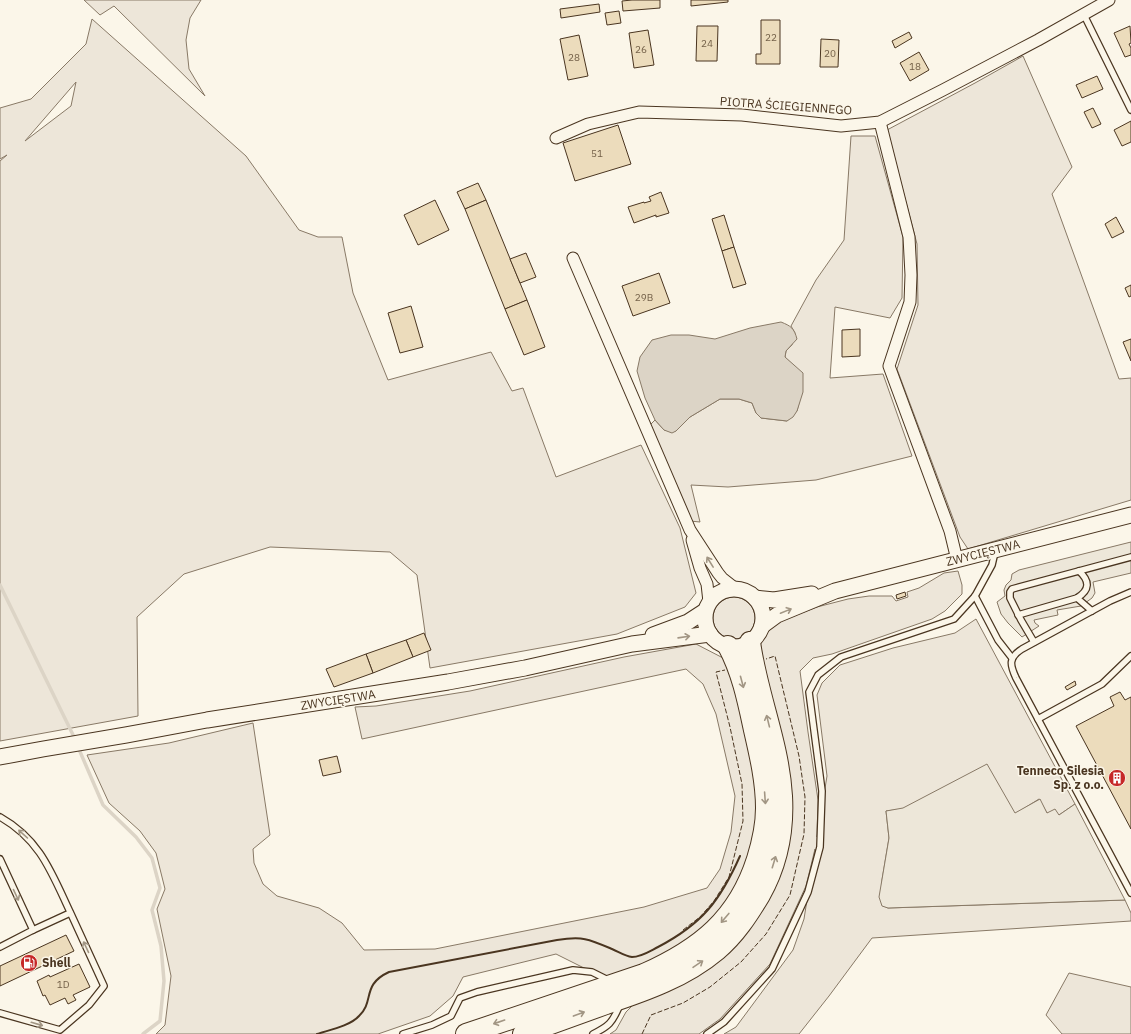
<svg xmlns="http://www.w3.org/2000/svg" width="1131" height="1034" viewBox="0 0 1131 1034" font-family="'IBM Plex Sans',sans-serif">
<rect width="100%" height="100%" fill="#fbf6e9"/>
<!-- green -->
<g fill="#ede6d9" stroke="#887966" fill-rule="evenodd">
<polygon points="84,0 201,0 190,18 186,40 189,69 205,96 114,6 100,15"/>
<path d="M92,19L246,156L299,230L318,237H342L353,293L388,380L491,352L512,391L523,388L556,477L641,445L680,528L696,593L685,607L617,634L430,668L417,575L390,552L270,547L184,574L137,617L138,716L0,741V161L7,155L0,159V108L31,99L86,44ZM76,82L71,106L25,141Z"/>
<polygon points="1023,56 1072,167 1052,194 1119,379 1131,378 1131,500 968,549 960,537 897,369 918,305 917,244 887,130 975,83"/>
<polygon points="851,136 875,136 903,237 902,298 890,318 835,307 830,378 883,374 912,456 816,480 728,487 691,485 700,522 690,521 649,426 655,420 664,430 676,431 690,417 720,399 739,399 752,403 756,413 761,418 787,421 797,411 799,403 793,365 785,357 786,351 792,345 795,333 791,326 816,280 844,240"/>
<polygon points="958,571 962,585 962,594 945,611 932,619 832,654 813,658 800,671 808,732 818,800 817,837 827,776 817,695 822,683 840,665 893,648 955,633 976,619 1075,804 1059,815 1047,813 1039,799 1015,814 903,809 886,811 889,838 882,880 882,905 888,908 1125,900 1131,913 1131,921 872,938 829,996 799,1034 724,1034 736,1027 793,950 804,919 815,849 806,886 770,964 720,1019 699,1034 610,1034 616,1030 626,1012 637,1001 760,912 759,644 772,624 817,607 848,599 869,596 892,596 896,601 908,597 907,592 919,588 944,573"/>
<circle cx="734" cy="618" r="21"/>
<polygon points="696,644 725,659 732,678 749,743 757,802 756,835 735,892 709,923 662,962 608,980 556,954 463,977 453,996 430,1016 378,1034 156,1034 165,1025 171,976 157,909 165,889 156,853 140,831 109,803 87,755 169,743 253,723 270,835 253,849 254,863 263,884 277,896 319,908 342,923 364,950 435,949 644,907 707,888 720,869 731,832 735,796 716,714 703,684 686,669 362,739 355,707 376,706 470,691 624,657"/>
<polygon points="1069,973 1131,987 1131,1034 1062,1034 1046,1015"/>
</g>
<!-- parking -->
<g fill="#ede7d9" stroke="#887966">
<polygon points="1131,542 1131,573 1093,582 1095,593 1092,598 1081,606 1057,610 1058,615 1034,620 1035,623 1039,626 1022,637 1008,623 1001,614 997,602 1005,596 1004,590 1006,585 1011,580 1012,574 1019,570"/>
<polygon points="987,764 1015,813 1040,799 1047,813 1055,809 1059,815 1075,804 1125,900 888,908 882,906 879,897 889,838 886,811 903,808"/>
</g>
<!-- water -->
<path fill="#dcd4c6" stroke="#887966" d="M781,322C791,326 794,328 797,339L786,351L785,357L803,373V392L797,411L793,417L787,421L761,418L756,413L752,403L739,399H720L690,417L676,431L672,433L664,430L655,420L645,398L637,371L640,357L652,340L671,335H689L715,339L750,328Z"/>
<g fill="none" stroke-linecap="round" stroke-linejoin="round">
<!-- stream -->
<g stroke="#dcd4c6" stroke-width="3.5">
<polyline points="0,585 75,739"/>
<polyline points="78,747 103,805 136,837 152,858 160,888 152,910 161,946 164,981 160,1021 143,1034"/>
</g>
</g>
<!-- building -->
<g fill="#ecdcbc" stroke="#4a3520">
<polygon points="632,0 660,0 660,8 623,11 622,1"/>
<polygon points="691,0 728,0 728,2 691,6"/>
<polygon points="599,4 600,12 561,18 560,9"/>
<polygon points="619,11 621,23 607,25 605,13"/>
<polygon points="761,20 780,20 780,64 756,64 756,54 761,54"/>
<polygon points="697,26 718,26 717,61 696,61"/>
<polygon points="1130,26 1131,43 1129,44 1131,48 1131,55 1125,57 1114,33"/>
<polygon points="648,30 654,65 634,68 629,33"/>
<polygon points="909,32 912,38 895,48 892,41"/>
<polygon points="579,35 588,76 568,80 560,39"/>
<polygon points="821,39 839,40 838,67 820,67"/>
<polygon points="919,52 929,70 910,81 900,63"/>
<polygon points="1097,76 1103,89 1082,98 1076,85"/>
<polygon points="1093,108 1101,124 1092,128 1084,112"/>
<polygon points="1131,121 1131,142 1122,146 1114,130"/>
<polygon points="618,125 631,164 575,181 563,143"/>
<polygon points="478,183 486,200 465,209 457,192"/>
<polygon points="661,192 669,213 656,217 656,215 634,223 628,207 644,202 644,203 651,201 649,197"/>
<polygon points="435,200 449,230 418,245 404,215"/>
<polygon points="486,200 527,300 505,309 465,209"/>
<polygon points="724,215 734,247 722,251 712,219"/>
<polygon points="1116,217 1124,232 1112,238 1105,224"/>
<polygon points="734,247 746,284 733,288 722,251"/>
<polygon points="526,253 536,277 520,283 510,259"/>
<polygon points="659,273 670,303 633,316 622,286"/>
<polygon points="1131,285 1131,296 1129,297 1125,288"/>
<polygon points="527,300 545,347 524,355 505,309"/>
<polygon points="411,306 423,347 400,353 388,313"/>
<polygon points="860,329 860,356 842,357 842,330"/>
<polygon points="1131,339 1131,361 1123,342"/>
<polygon points="905,592 906,596 897,599 896,595"/>
<polygon points="424,633 431,650 413,657 406,640"/>
<polygon points="406,640 413,657 373,673 366,654"/>
<polygon points="366,654 373,673 334,687 326,669"/>
<polygon points="1075,681 1076,685 1067,690 1065,687"/>
<polygon points="1120,692 1125,700 1131,697 1131,829 1076,726 1114,706 1110,697"/>
<polygon points="337,756 341,772 323,776 319,760"/>
<polygon points="66,935 74,951 0,986 0,966"/>
<polygon points="79,964 90,987 73,995 76,1000 68,1004 65,998 50,1005 45,995 43,996 37,981 49,975 50,977"/>
</g>
<g fill="none" stroke-linecap="round" stroke-linejoin="round">
<defs>
<g id="service">
<polyline points="1084,15 1131,110"/>
<path d="M1131,592L1110,601L1022,649C1008,658 1010,665 1016,678L1131,893"/>
<polyline points="975,596 998,640 1012,658"/>
<polyline points="1077,598 1092,611"/>
<path d="M1018,615L1077,598C1090,590 1090,581 1079,571"/>
<polyline points="1034,642 1021,620 1010,598 1010,592 1012,589 1131,557"/>
<polyline points="1038,719 1102,684 1131,656"/>
<path d="M0,817C41,840 52,874 71,914C82,938 93,962 104,986L89,1005L60,1030L0,1013"/>
<polyline points="0,859 33,930 0,947"/>
<polyline points="33,930 70,913"/>
<polyline points="403,1034 432,1025 451,1016 460,998 477,992 573,970 592,972 608,980"/>
<path d="M593,1034C609,1026 612,1023 619,1007"/>
<polyline points="707,1034 724,1022 772,969 808,892 820,847 822,791 809,692 818,675 841,657 954,619 975,596 992,565 995,552"/>
</g>
<g id="minor">
<polyline points="880,122 909,237 911,275 910,302 889,366 950,531 957,560"/>
<polyline points="556,138 588,124 639,112 742,115 841,126 880,122 943,90 1038,40 1109,0"/>
<polyline points="573,258 690,530 718,573 722,578 736,589"/>
<polyline points="692,540 700,568 707,584 709,602"/>
</g>
<g id="secondary">
<circle cx="734" cy="618" r="29"/>
<polyline points="755,598 774,600 812,594"/>
<polyline points="762,626 777,615 835,591 1131,515"/>
<polyline points="653,635 688,622 705,611"/>
<polyline points="0,757 43,749 126,735 207,720 448,682 525,668 632,644 710,634"/>
</g>
<g id="motorway">
<path d="M466,1034L644,974C700,949 738,919 757,859C762,843 766,826 766,808C766,782 760,756 754,730C748,702 742,672 728,646"/>
<path d="M523,1034C551,1024 579,1014 606,1004C645,991 685,977 717,950C735,935 748,915 760,895C777,865 784,831 782,796C779,743 757,694 750,642"/>
</g>
</defs>
<!-- service casing -->
<use href="#service" stroke="#4a3520" stroke-width="8"/>
<!-- minor casing -->
<use href="#minor" stroke="#4a3520" stroke-width="13"/>
<!-- secondary casing -->
<use href="#secondary" stroke="#4a3520" stroke-width="17"/>
<!-- motorway casing -->
<use href="#motorway" stroke="#4a3520" stroke-width="22"/>
<!-- service -->
<use href="#service" stroke="#fbf6e9" stroke-width="5.5"/>
<!-- minor -->
<use href="#minor" stroke="#fbf6e9" stroke-width="11"/>
<!-- secondary -->
<use href="#secondary" stroke="#fbf6e9" stroke-width="15"/>
<!-- motorway -->
<use href="#motorway" stroke="#fbf6e9" stroke-width="20"/>
<!-- fence -->
<g stroke="#4a3520" stroke-width="1" stroke-dasharray="5 2" stroke-linecap="butt">
<polyline points="683,930 700,917 714,901 729,877 743,821 742,784 730,727 716,672 725,670"/>
<polyline points="642,1034 651,1015 683,1003 710,987 741,962 766,934 790,895 804,834 805,797 799,756 775,656 766,659"/>
</g>
<!-- wall -->
<path stroke="#4a3520" stroke-width="2" d="M317,1034C329,1030 350,1026 359,1016C375,1001 361,985 389,972L557,940C583,936 589,939 612,949C619,952 625,956 632,957C641,957 650,951 658,947C702,924 720,901 740,856"/>
</g>
<!-- one-way arrows -->
<defs><path id="oneway-shaft" d="M-6 0H5M1.5-3L5.5 0L1.5 3" fill="none" stroke-width="1.6" stroke-linecap="round" stroke-linejoin="round"/></defs>
<g stroke="#a29684">
<use href="#oneway-shaft" transform="translate(710 562) rotate(-122)"/>
<use href="#oneway-shaft" transform="translate(786 611) rotate(-22)"/>
<use href="#oneway-shaft" transform="translate(684 637) rotate(-8)"/>
<use href="#oneway-shaft" transform="translate(742 682) rotate(75)"/>
<use href="#oneway-shaft" transform="translate(768 721) rotate(-104)"/>
<use href="#oneway-shaft" transform="translate(765 798) rotate(86)"/>
<use href="#oneway-shaft" transform="translate(23 834) rotate(-138)"/>
<use href="#oneway-shaft" transform="translate(774 862) rotate(-73)"/>
<use href="#oneway-shaft" transform="translate(16 895) rotate(65)"/>
<use href="#oneway-shaft" transform="translate(725 918) rotate(130)"/>
<use href="#oneway-shaft" transform="translate(86 947) rotate(-115)"/>
<use href="#oneway-shaft" transform="translate(698 964) rotate(-34)"/>
<use href="#oneway-shaft" transform="translate(579 1014) rotate(-20)"/>
<use href="#oneway-shaft" transform="translate(499 1022) rotate(161)"/>
<use href="#oneway-shaft" transform="translate(37 1024) rotate(16)"/>
</g>
<!-- icons -->
<defs>
<symbol id="building-disc" viewBox="-11 -11 22 22"><circle r="9.5" fill="#c62828" stroke="#fbf6e9"/><path d="M-4-6H4V6H1V3H-1V6H-4ZM-2.5-4.3h1.7v1.8h-1.7ZM.8-4.3h1.7v1.8H.8ZM-2.5-1h1.7V.8h-1.7ZM.8-1h1.7V.8H.8Z" fill="#fff"/></symbol>
<symbol id="fuel-disc" viewBox="-11 -11 22 22"><circle r="9.5" fill="#c62828" stroke="#fbf6e9"/><path d="M-5.5-6h7V0h2V4h1.3V-2.5L3-4.5l.8-.8L6-3V5H2.5V1h-1V6h-7ZM-4.2-4.7v3.2H.2V-4.7Z" fill="#fff"/></symbol>
</defs>
<g fill-rule="evenodd">
<use href="#building-disc" x="1107" y="768" width="20" height="20"/>
<use href="#fuel-disc" x="19" y="953" width="20" height="20"/>
</g>
<g text-anchor="middle" stroke-width="3" stroke-linejoin="round" paint-order="stroke">
<!-- number labels -->
<g font-size="10" fill="#725f47">
<text x="771" y="41">22</text>
<text x="707" y="47">24</text>
<text x="641" y="53">26</text>
<text x="830" y="57">20</text>
<text x="574" y="61">28</text>
<text x="915" y="70">18</text>
<text x="597" y="157">51</text>
<text x="644" y="301">29B</text>
<text x="63" y="988">1D</text>
</g>
<!-- street labels -->
<g font-size="12" fill="#4a3520" stroke="#fbf6e9">
<text transform="translate(786 106) rotate(4)" y="4">PIOTRA ŚCIEGIENNEGO</text>
<text transform="translate(983 553) rotate(-14)" y="4">ZWYCIĘSTWA</text>
<text transform="translate(338 700) rotate(-9)" y="4">ZWYCIĘSTWA</text>
</g>
<!-- poi labels -->
<g font-size="12" font-weight="bold" fill="#4a3520" stroke="#fbf6e9" text-anchor="end">
<text x="1104" y="775">Tenneco Silesia<tspan x="1104" dy="14">Sp. z o.o.</tspan></text>
<text x="42" y="967" text-anchor="start">Shell</text>
</g>
</g>
</svg>
